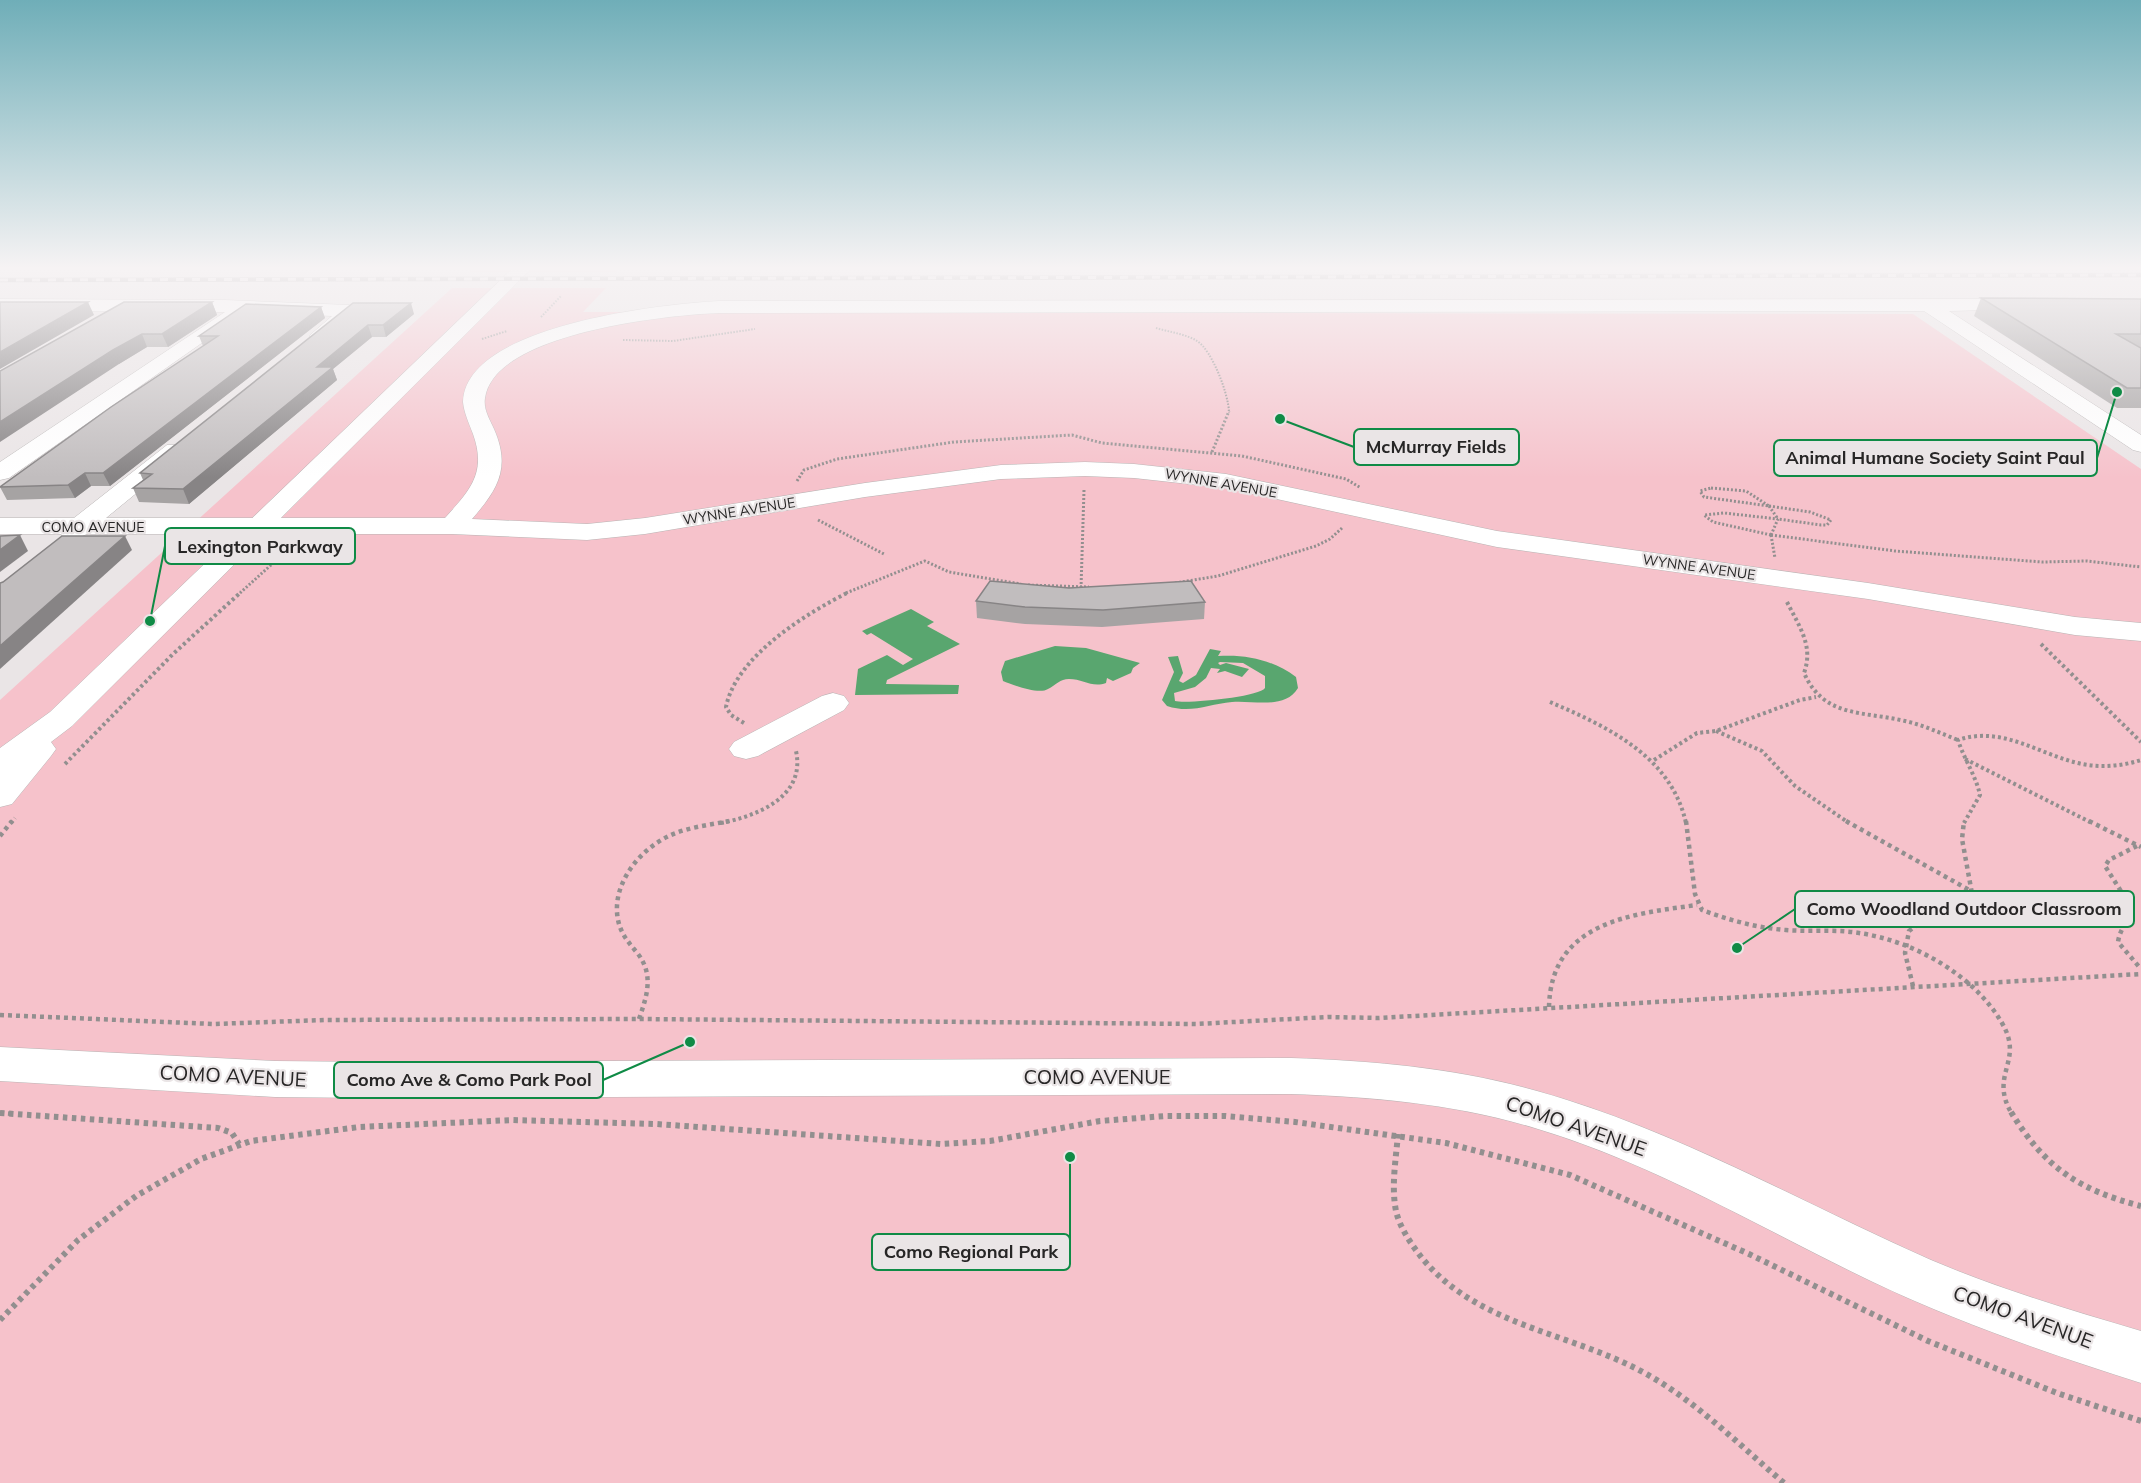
<svg xmlns="http://www.w3.org/2000/svg" width="2141" height="1483" viewBox="0 0 2141 1483" font-family="Mulish,sans-serif">
<rect width="100%" height="100%" fill="#eae5e6"/>
<!-- green -->
<g fill="#f6c2cb">
<polygon points="472,270 618,270 616,272 469,272"/>
<polygon points="452,288 606,288 583,312 1913,314 2141,469 2141,1483 0,1483 0,700"/>
</g>
<!-- water -->
<g fill="#59a66f" fill-rule="evenodd">
<polygon points="911,609 934,622 927,626 960,644 887,680 886,684 959,685 958,694 855,695 858,669 887,655 903,665 913,659 871,633 867,635 862,631"/>
<path d="M1055,646L1086,648L1140,663L1133,668L1131,673L1113,681L1107,678L1106,683C1092,688 1083,679 1069,679C1060,679 1056,685 1048,689C1039,695 1013,685 1003,681L1001,672L1005,661Z"/>
<path d="M1210,649L1221,651L1218,656C1246,654 1273,660 1296,677L1298,688C1285,710 1253,700 1232,702C1209,704 1191,714 1167,706L1162,700L1174,672L1168,657L1178,656L1183,673L1179,681L1183,683L1196,675ZM1220,662L1243,663L1265,676V688C1259,697 1187,704 1175,701L1174,693L1195,687L1206,678L1211,668L1220,669L1217,673L1225,671L1242,677L1249,669L1226,663L1220,665L1218,663Z"/>
</g>
<g fill="none" stroke-linecap="round" stroke-linejoin="round">
<defs>
<g id="minor">
<polygon points="0,299 225,300 349,305 358,311 326,340 319,342 309,336 332,316 246,312 9,478 0,480 0,462 225,312 0,311"/>
<path d="M2022,299L2031,305L2029,309L1949,311L2141,435V452L2133,450L1924,311L719,313C667,315 494,333 485,398C483,409 490,420 494,429C511,468 498,489 472,519L587,524L645,518L865,483L1001,465L1085,462L1134,464L1226,474L1497,531L1868,583L2075,617L2141,623V641L2075,635L1868,599L1497,547L1226,488L1134,478L1085,476L1001,479L865,497L645,534L587,540L452,534H87L73,540L64,538L61,534H0V518H74L167,445H183L187,450L183,455L106,518H445C470,490 487,473 473,434C469,423 464,413 463,402C465,325 663,304 719,301Z"/>
<polygon points="833,693 844,696 849,703 844,710 758,756 746,759 734,756 729,749 734,742 822,696"/>
</g>
<g id="major">
<polygon points="511,270 530,270 72,726 51,742 56,749 51,756 12,804 0,807 0,748 50,712"/>
<path d="M0,1047L275,1061L369,1062L1291,1058C1375,1061 1456,1068 1537,1091C1676,1130 1800,1202 1931,1260C1999,1289 2070,1310 2141,1331V1383C2050,1354 1959,1323 1873,1282C1762,1229 1657,1165 1538,1129C1457,1104 1375,1097 1291,1094L369,1098L275,1097L0,1081Z"/>
</g>
</defs>
<!-- minor casing -->
<use href="#minor" stroke="#b8b4b4" stroke-width="1"/>
<!-- major casing -->
<use href="#major" stroke="#b8b4b4" stroke-width="1"/>
<!-- path-far4 -->
<g stroke="#928f8f" stroke-width="2" stroke-dasharray="1.5 1.5" stroke-linecap="butt">
<polyline points="541,317 561,296"/>
<path d="M1156,328C1169,332 1186,334 1197,341C1212,350 1229,395 1229,413"/>
<polyline points="482,339 507,331"/>
<polyline points="623,340 673,341 755,329"/>
</g>
<!-- path-far3 -->
<g stroke="#928f8f" stroke-width="3" stroke-dasharray="2 2" stroke-linecap="butt">
<polyline points="1212,452 1229,411"/>
<polyline points="797,481 804,470 837,459 954,442 1072,435 1102,443 1242,456 1346,479 1361,488"/>
<polygon points="1711,488 1746,491 1769,506 1704,497 1700,491"/>
<polyline points="1769,506 1810,512 1831,520 1827,525 1821,525 1778,519"/>
<polyline points="1769,506 1778,519"/>
<polyline points="818,520 884,554"/>
<polyline points="1771,535 1895,551 2042,562 2087,561 2141,567"/>
<polyline points="1771,535 1713,522 1704,515 1724,513 1778,519"/>
<polyline points="1771,535 1778,519"/>
<polyline points="1771,535 1775,558"/>
<polyline points="1175,583 1218,576 1316,546 1330,539 1342,528"/>
<polyline points="1028,585 1089,587"/>
<polyline points="1081,588 1084,490"/>
<polyline points="240,593 282,555 282,546"/>
<polyline points="846,593 925,561 949,572 1021,584"/>
</g>
<!-- path-far2 -->
<g stroke="#928f8f" stroke-width="4" stroke-dasharray="3 3" stroke-linecap="butt">
<path d="M1787,602C1799,626 1814,646 1804,673C1824,718 1863,711 1905,721C1923,725 1940,733 1958,740"/>
<polyline points="2041,644 2141,742"/>
<path d="M1550,702C1608,727 1671,756 1686,823"/>
<path d="M744,723L731,715L726,707C736,656 807,613 849,592"/>
<polyline points="1716,731 1762,751 1795,786 1849,823"/>
<polyline points="1965,759 2092,823"/>
<polyline points="1654,760 1697,733 1716,731 1800,700 1816,697"/>
<polyline points="65,764 173,654 241,592"/>
<polyline points="11,823 15,818"/>
<path d="M721,823C757,816 806,797 796,751"/>
<path d="M1964,823L1980,795C1976,776 1964,759 1958,740C2003,725 2039,755 2082,764C2102,768 2122,766 2141,760"/>
</g>
<!-- path-far1 -->
<g stroke="#928f8f" stroke-width="4.5" stroke-dasharray="4 4" stroke-linecap="butt">
<path d="M1686,821L1695,894L1702,910C1729,920 1757,928 1786,930C1811,932 1835,929 1859,933C1914,941 1974,975 2002,1023C2025,1062 1988,1074 2012,1114"/>
<polyline points="1846,821 1971,891"/>
<polyline points="2089,821 2141,847"/>
<polyline points="0,836 12,821"/>
<path d="M2137,846L2109,860L2105,866L2131,907C2129,921 2120,928 2118,942L2141,969"/>
<polyline points="1913,986 1905,953 1909,931 1921,922 1954,913 1973,899 1962,839 1964,821"/>
<path d="M1549,1007C1551,922 1631,914 1697,905"/>
<polyline points="0,1015 214,1024 324,1020 639,1019 1196,1024 1328,1017 1379,1018 2141,974"/>
<path d="M639,1019C647,996 654,975 638,954C631,945 624,938 620,927C607,890 637,850 671,835C689,827 710,825 729,821"/>
<polyline points="0,1113 13,1114"/>
</g>
<!-- path -->
<g stroke="#928f8f" stroke-width="6" stroke-dasharray="4.5 4.5" stroke-linecap="butt">
<path d="M2011,1112C2045,1168 2079,1190 2141,1206"/>
<polyline points="0,1113 218,1128 232,1133 239,1144"/>
<path d="M1398,1134C1396,1159 1391,1186 1396,1211C1400,1228 1411,1244 1422,1258C1476,1324 1565,1332 1637,1369C1692,1397 1737,1443 1784,1483"/>
<polyline points="0,1320 78,1240 136,1196 201,1159 251,1141 359,1127 513,1120 656,1124 941,1144 990,1141 1100,1121 1165,1116 1225,1116 1295,1122 1446,1143 1570,1175 1749,1254 1928,1341 2057,1393 2141,1421"/>
</g>
<!-- minor -->
<use href="#minor" fill="#fff" fill-rule="evenodd"/>
<!-- major -->
<use href="#major" fill="#fff" fill-rule="evenodd"/>
<defs>
<polyline id="rail" points="0,280 2141,275"/>
</defs>
<!-- rail casing -->
<use href="#rail" stroke="#7d7a7b" stroke-width="4.5"/>
<!-- rail -->
<use href="#rail" stroke="#eae5e6" stroke-width="3" stroke-dasharray="8" stroke-linecap="butt"/>
</g>
<!-- wall -->
<g fill="#a6a3a3">
<polygon points="1981,298 2141,299 2141,408 2117,408 1974,316"/>
<polygon points="212,302 217,315 168,347 147,347 119,364 0,371"/>
<polygon points="353,303 414,314 386,337 372,337 333,369 337,380 189,504 139,502 133,488 143,480 140,473"/>
<polygon points="321,307 325,318 110,486 91,486 75,498 7,500 0,487 203,346 199,336"/>
<polygon points="976,601 1205,602 1204,619 1102,627 1025,624 977,618"/>
</g>
<!-- shaded-wall -->
<g fill="#878485">
<polygon points="88,302 94,315 0,369 0,352"/>
<polygon points="212,302 217,315 168,347 162,334"/>
<polygon points="411,303 414,314 386,337 383,325"/>
<polygon points="321,307 325,318 110,486 103,473"/>
<polygon points="368,325 372,337 333,369 337,380 189,504 183,489 317,367"/>
<polygon points="142,334 147,347 119,364 0,442 0,422 113,350"/>
<polygon points="85,473 91,486 75,498 68,485"/>
<polygon points="20,535 28,551 0,572 0,550"/>
<polygon points="125,536 132,550 0,669 0,646"/>
</g>
<!-- building -->
<g fill="#c1bdbe" stroke="#878485" stroke-width="1.5">
<polygon points="1981,298 2141,299 2141,334 2116,334 2141,348 2141,388 2127,388"/>
<polygon points="0,302 88,302 0,352"/>
<polygon points="124,302 212,302 162,334 142,334 113,350 0,422 0,371"/>
<polygon points="353,303 411,303 383,325 368,325 317,367 333,367 183,489 133,488 152,474 140,473"/>
<polygon points="246,304 321,307 103,473 85,473 68,485 0,487 111,407 218,336 199,336"/>
<polygon points="20,535 0,550 0,536"/>
<polygon points="62,536 125,536 0,646 0,583 3,582"/>
<polygon points="990,581 1069,588 1191,581 1205,602 1103,610 1025,607 976,601"/>
</g>
<!-- sky -->
<linearGradient id="sky" x2="0" y2="1"><stop stop-color="#6faeb8"/><stop offset="0.56" stop-color="#f6f3f4"/><stop offset="1" stop-color="#f6f3f4" stop-opacity="0"/></linearGradient>
<rect width="2141" height="478" fill="url(#sky)"/>
<g text-anchor="middle" stroke-width="4.5" stroke-linejoin="round" paint-order="stroke">
<!-- far-street labels -->
<g font-size="14" fill="#272626" stroke="#eae5e6">
<text transform="translate(1221 483) rotate(10)" y="5">WYNNE AVENUE</text>
<text transform="translate(739 511) rotate(-9)" y="5">WYNNE AVENUE</text>
<text x="93" y="532">COMO AVENUE</text>
<text transform="translate(1699 567) rotate(8)" y="5">WYNNE AVENUE</text>
</g>
<!-- near-street labels -->
<g font-size="20" fill="#272626" stroke="#eae5e6">
<text transform="translate(233 1076) rotate(3)" y="7">COMO AVENUE</text>
<text x="1097" y="1084">COMO AVENUE</text>
<text transform="translate(1576 1126) rotate(19)" y="7">COMO AVENUE</text>
<text transform="translate(2023 1317) rotate(20)" y="7">COMO AVENUE</text>
</g>
</g>
<!-- callouts -->
<path fill="none" stroke="#0f8b46" stroke-width="2" d="M1280 419L1354 447M2117 392L2097 458M150 621L165 546M1737 948L1795 909M690 1042L603 1080M1070 1157L1070 1252"/>
<g fill="#0f8b46" stroke="#eae5e6" stroke-width="2">
<circle cx="1280" cy="419" r="6"/>
<circle cx="2117" cy="392" r="6"/>
<circle cx="150" cy="621" r="6"/>
<circle cx="1737" cy="948" r="6"/>
<circle cx="690" cy="1042" r="6"/>
<circle cx="1070" cy="1157" r="6"/>
</g>
<g fill="#eae5e6" stroke="#0f8b46" stroke-width="2">
<rect x="1354" y="429" width="165" height="36" rx="6"/>
<rect x="1774" y="440" width="323" height="36" rx="6"/>
<rect x="165" y="528" width="190" height="36" rx="6"/>
<rect x="1795" y="891" width="339" height="36" rx="6"/>
<rect x="334" y="1062" width="269" height="36" rx="6"/>
<rect x="872" y="1234" width="198" height="36" rx="6"/>
</g>
<g font-size="18" text-anchor="middle" font-weight="bold" fill="#272626">
<text x="1436" y="453">McMurray Fields</text>
<text x="1935" y="464">Animal Humane Society Saint Paul</text>
<text x="260" y="553">Lexington Parkway</text>
<text x="1964" y="915">Como Woodland Outdoor Classroom</text>
<text x="469" y="1086">Como Ave &amp; Como Park Pool</text>
<text x="971" y="1258">Como Regional Park</text>
</g>
</svg>
